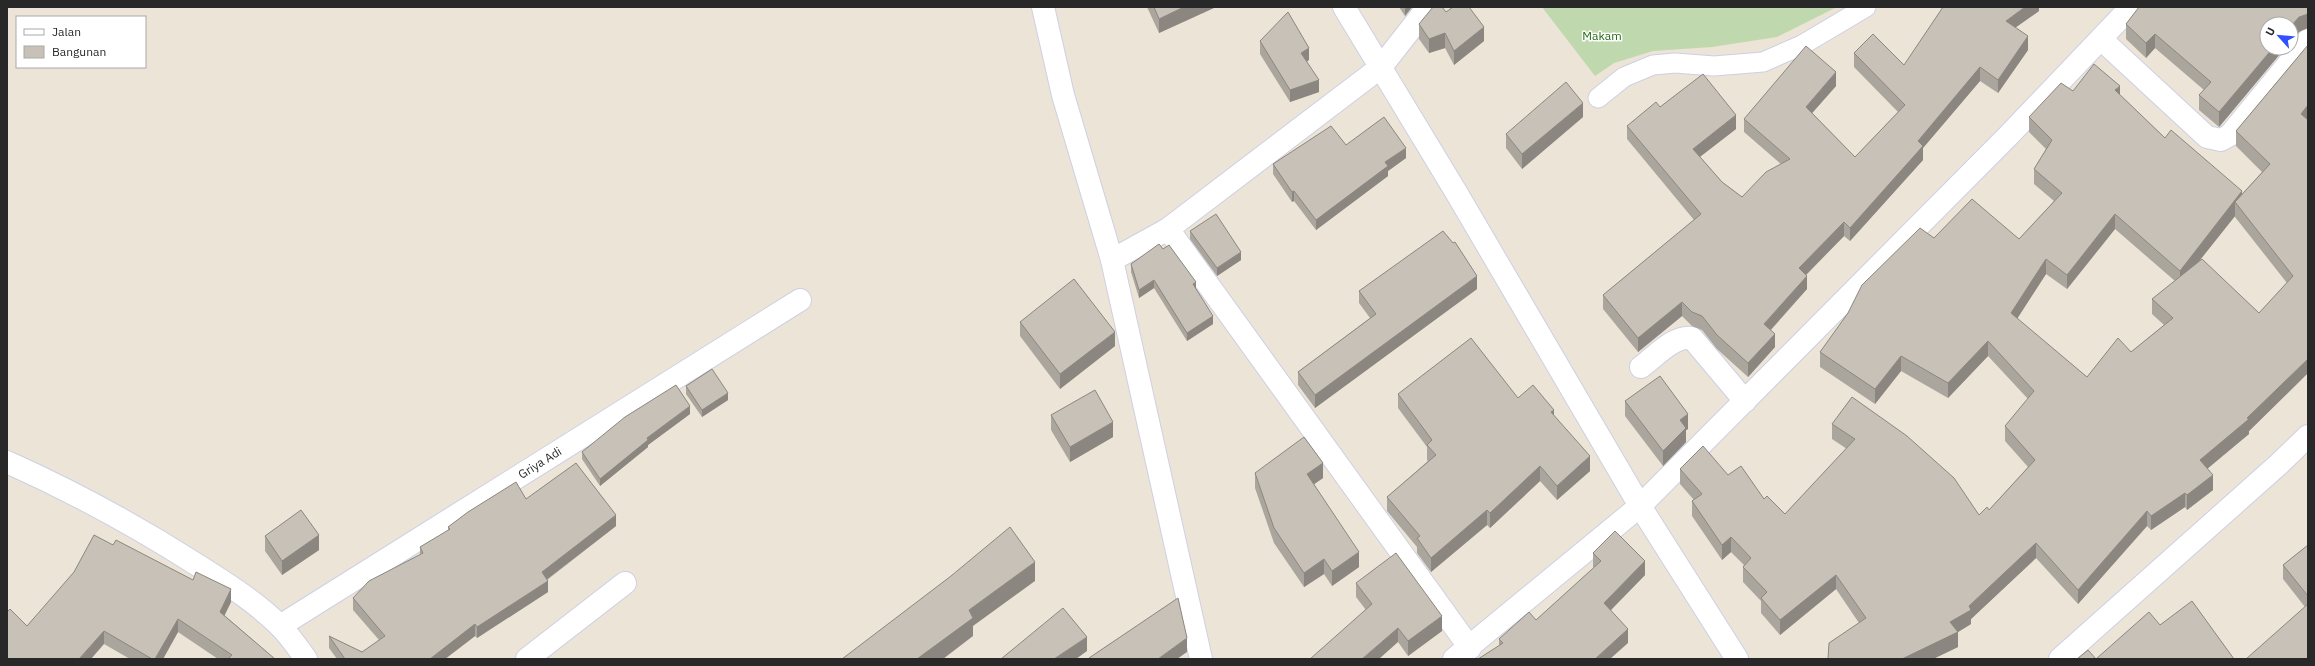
<svg xmlns="http://www.w3.org/2000/svg" width="2315" height="666" viewBox="0 0 2315 666" font-family="'IBM Plex Sans',sans-serif">
<rect width="100%" height="100%" fill="#ece4d7"/>
<!-- cemetery -->
<polygon fill="#c0d8ad" points="1542,7 1837,7 1777,37 1712,47 1653,51 1614,63 1595,76"/>
<g fill="none" stroke-linecap="round" stroke-linejoin="round">
<defs>
<polyline id="service" points="1598,98 1624,77 1653,65 1675,63 1714,66 1763,62 1802,45 1866,7"/>
<g id="minor">
<polyline points="1043,7 1063,95 1112,260 1201,659"/>
<polyline points="2102,40 2207,137 2221,140 2230,135 2308,40"/>
<polyline points="1168,229 1381,67 1428,7"/>
<polyline points="1112,260 1168,229 1470,648"/>
<path d="M1641,367C1655,357 1674,335 1692,338L1745,401"/>
<path d="M7,462C74,492 138,527 199,566C227,584 256,602 280,626C290,636 298,648 306,659"/>
<polyline points="280,626 800,300"/>
<polyline points="527,659 625,583"/>
<polyline points="1454,659 1640,506 2008,136 2131,7"/>
<polyline points="2060,659 2279,464 2308,436"/>
</g>
<polyline id="secondary" points="1344,7 1456,192 1640,506 1737,659"/>
</defs>
<!-- service casing -->
<use href="#service" stroke="#cdd0e3" stroke-width="21"/>
<!-- minor casing -->
<use href="#minor" stroke="#cdd0e3" stroke-width="24"/>
<!-- secondary casing -->
<use href="#secondary" stroke="#cdd0e3" stroke-width="24"/>
<!-- service -->
<use href="#service" stroke="#fff" stroke-width="19"/>
<!-- minor -->
<use href="#minor" stroke="#fff" stroke-width="22"/>
<!-- secondary -->
<use href="#secondary" stroke="#fff" stroke-width="22"/>
</g>
<!-- wall -->
<g fill="#aba69d" fill-rule="evenodd">
<polygon points="1147,7 1216,7 1159,33"/>
<polygon points="1399,7 1412,7 1405,16"/>
<polygon points="2039,7 2039,11 2015,28 2028,50 1998,93 1980,81 1923,148 1923,160 1850,241 1844,236 1806,275 1807,289 1771,330 1775,347 1748,377 1717,349 1702,330 1692,326 1682,316 1638,352 1603,309 1603,295 1694,220 1627,139 1627,126 1660,107 1736,129 1700,157 1722,182 1742,197 1781,164 1744,132 1744,119 1836,86 1812,113 1855,157 1898,112 1854,67 1854,53 1904,65"/>
<polygon points="1446,12 1484,41 1454,65 1445,48 1429,53 1419,39 1419,24"/>
<polygon points="2126,24 2299,32 2267,48 2285,48 2219,127 2199,110 2199,95 2204,90 2155,48 2146,58 2126,39"/>
<polygon points="1260,41 1309,60 1307,61 1319,92 1290,102 1260,54"/>
<path d="M2308,45V373L2249,431V434L2207,468L2213,490L2187,510L2185,507L2151,530L2147,526L2078,604L2036,558L1971,619V624L1958,632V647L1933,659H1828L1859,623L1836,589L1780,635L1761,613V601L1743,582V567L1744,565L1731,552L1722,560L1692,516V501L1694,500L1680,484V469L1728,475L1764,499L1785,514L1847,449L1832,439V424L1979,515L1989,510L2028,467L2005,441V426L2028,399L1988,356L1948,398L1901,371L1875,404L1820,367V352L1934,238L2019,239L2054,201L2034,184V169L2046,149L2029,132V117L2073,91L2120,95L2165,138L2242,194L2262,172L2236,146V131ZM2235,216V217L2287,283L2259,313L2200,260ZM2115,229L2175,281L2152,299V314L2164,325L2131,352L2087,377L2017,319L2046,274L2067,289Z"/>
<polygon points="1583,117 1522,169 1506,148 1506,134"/>
<polygon points="1346,145 1406,158 1388,171 1388,176 1316,230 1294,201 1292,202 1273,174 1273,164"/>
<polygon points="1190,231 1241,260 1217,276 1190,239"/>
<polygon points="1163,249 1213,324 1187,341 1154,288 1139,298 1131,272 1131,264"/>
<polygon points="1477,289 1315,408 1298,385 1298,372 1370,318 1359,303 1359,291"/>
<polygon points="1020,322 1115,346 1060,389 1020,336"/>
<polygon points="686,386 728,400 702,417 686,394"/>
<polygon points="1398,394 1518,398 1554,416 1590,471 1557,500 1540,481 1490,528 1487,525 1431,572 1417,553 1417,547 1387,511 1387,497 1428,461 1427,460 1427,447 1398,408"/>
<polygon points="1625,401 1688,429 1686,430 1686,442 1663,466 1625,416"/>
<polygon points="690,414 648,445 648,447 600,486 582,459 582,452"/>
<polygon points="1051,415 1113,437 1070,462 1051,430"/>
<polygon points="1255,473 1323,478 1314,484 1359,567 1332,586 1324,574 1304,587 1274,543 1255,488"/>
<polygon points="526,499 616,526 547,580 548,592 477,638 475,636 445,659 337,659 329,648 329,636 362,652 379,640 353,610 353,598 420,555 420,547 448,531 448,527"/>
<polygon points="265,536 319,550 282,575 265,551"/>
<polygon points="113,545 231,602 224,615 275,659 218,659 178,632 163,659 130,659 104,644 27,626"/>
<polygon points="2308,545 2308,659 2305,607 2283,579 2283,565"/>
<polygon points="1593,553 1645,575 1611,610 1628,643 1499,645 1499,639 1536,620 1594,568 1593,567"/>
<polygon points="1356,583 1442,631 1408,656 1398,642 1366,610 1356,597"/>
</g>
<!-- shaded-wall -->
<g fill="#8b8780">
<polygon points="1184,7 1216,7 1159,33 1159,19"/>
<polygon points="1406,7 1412,7 1405,16 1405,9"/>
<polygon points="2025,7 2039,7 2039,11 2006,34 2006,21"/>
<polygon points="2308,14 2308,28 2299,32 2291,41 2291,26 2299,17"/>
<polygon points="1484,27 1484,41 1454,65 1454,51"/>
<polygon points="1445,33 1445,48 1429,53 1429,39"/>
<polygon points="2155,34 2155,48 2146,58 2146,43"/>
<polygon points="2028,36 2028,50 1998,93 1998,80"/>
<polygon points="1309,48 1309,60 1301,65 1301,53"/>
<polygon points="2273,48 2285,48 2219,127 2219,112"/>
<polygon points="1980,67 1980,81 1923,148 1923,160 1850,241 1850,228 1918,141"/>
<polygon points="1836,72 1836,86 1806,120 1806,107"/>
<polygon points="1319,80 1319,92 1290,102 1290,90"/>
<polygon points="2120,86 2120,101 2115,90"/>
<polygon points="1583,103 1583,117 1522,169 1522,154"/>
<polygon points="2308,105 2308,120 2301,114"/>
<polygon points="1736,115 1736,129 1693,162 1693,149"/>
<polygon points="1406,148 1406,158 1388,171 1388,176 1316,230 1316,220 1385,162"/>
<polygon points="1294,191 1294,201 1292,202 1292,192"/>
<polygon points="2242,191 2242,206 2235,202 2235,216 2180,285 2180,271"/>
<polygon points="2115,214 2115,229 2067,289 2067,275"/>
<polygon points="1844,222 1844,236 1799,282 1799,268"/>
<polygon points="1241,252 1241,260 1217,276 1217,268"/>
<polygon points="2046,259 2046,274 2011,328 2011,313"/>
<polygon points="1477,276 1477,289 1315,408 1315,395"/>
<polygon points="1807,276 1807,289 1764,337 1764,324"/>
<polygon points="1154,280 1154,288 1139,298 1139,290"/>
<polygon points="1196,282 1196,289 1193,284"/>
<polygon points="1682,302 1682,316 1638,352 1638,338"/>
<polygon points="1213,316 1213,324 1187,341 1187,333"/>
<polygon points="1115,332 1115,346 1060,389 1060,374"/>
<polygon points="1775,334 1775,347 1748,377 1748,363"/>
<polygon points="1988,341 1988,356 1948,398 1948,383"/>
<polygon points="1901,356 1901,371 1875,404 1875,389"/>
<polygon points="2308,359 2308,373 2249,431 2249,434 2200,475 2200,460 2247,418"/>
<polygon points="728,393 728,400 702,417 702,410"/>
<polygon points="690,406 690,414 648,445 648,447 600,486 600,479 647,438"/>
<polygon points="1554,410 1554,424 1551,412"/>
<polygon points="1688,414 1688,429 1686,430 1686,442 1663,466 1663,451 1680,420"/>
<polygon points="1113,422 1113,437 1070,462 1070,447"/>
<polygon points="1590,456 1590,471 1557,500 1557,486"/>
<polygon points="1323,463 1323,478 1307,489 1307,474"/>
<polygon points="1540,466 1540,481 1490,528 1490,513"/>
<polygon points="2213,475 2213,490 2187,510 2187,495"/>
<polygon points="2185,493 2185,507 2151,530 2151,516"/>
<polygon points="1487,510 1487,525 1431,572 1431,558"/>
<polygon points="2147,511 2147,526 2078,604 2078,590"/>
<polygon points="616,515 616,526 542,583 542,572"/>
<polygon points="319,535 319,550 282,575 282,561"/>
<polygon points="1731,537 1731,552 1722,560 1722,545"/>
<polygon points="2036,543 2036,558 1971,619 1971,624 1958,632 1958,647 1933,659 1902,659 1969,606"/>
<polygon points="1359,552 1359,567 1332,586 1332,571"/>
<polygon points="1324,559 1324,574 1304,587 1304,573"/>
<polygon points="1645,561 1645,575 1604,617 1604,603"/>
<polygon points="1035,562 1035,581 973,626 973,636 943,659 917,659 969,610"/>
<polygon points="1836,575 1836,589 1780,635 1780,620"/>
<polygon points="548,581 548,592 477,638 477,627"/>
<polygon points="231,589 231,602 220,625 220,612"/>
<polygon points="1442,616 1442,631 1408,656 1408,641"/>
<polygon points="178,619 178,632 163,659 155,659"/>
<polygon points="475,624 475,636 445,659 430,659"/>
<polygon points="1398,628 1398,642 1379,659 1362,659"/>
<polygon points="1628,629 1628,643 1610,659 1595,659"/>
<polygon points="104,631 104,644 91,659 79,659"/>
<polygon points="1087,637 1087,651 1076,659 1054,659"/>
<polygon points="1187,638 1187,652 1177,659 1158,659"/>
</g>
<!-- building -->
<g fill="#c7c1b7" stroke="#8b8780">
<polygon points="1154,7 1184,7 1159,19"/>
<polygon points="1433,7 1442,7 1446,12 1453,7 1469,7 1484,27 1454,51 1445,33 1429,39 1419,24"/>
<polygon points="1943,7 2025,7 2006,21 2028,36 1998,80 1980,67 1918,141 1923,146 1850,228 1844,222 1799,268 1807,276 1764,324 1775,334 1748,363 1717,335 1702,316 1692,312 1682,302 1638,338 1603,295 1701,214 1627,126 1656,102 1660,107 1703,74 1736,115 1693,149 1722,182 1742,197 1766,172 1790,159 1744,119 1806,46 1836,72 1806,107 1855,157 1905,105 1854,53 1873,34 1904,65"/>
<polygon points="2139,7 2308,7 2308,14 2299,17 2291,26 2291,24 2267,24 2267,48 2273,48 2219,112 2199,95 2211,82 2155,34 2146,43 2126,24"/>
<polygon points="1288,12 1309,48 1301,53 1319,80 1290,90 1260,41"/>
<polygon points="2308,45 2308,105 2301,114 2308,120 2308,359 2247,418 2249,419 2200,460 2213,475 2187,495 2185,493 2151,516 2147,511 2078,590 2036,543 1969,606 1971,610 1950,622 1958,632 1902,659 1828,659 1829,643 1866,618 1836,575 1780,620 1761,598 1767,592 1743,567 1751,558 1731,537 1722,545 1692,501 1702,494 1680,469 1703,446 1728,475 1741,466 1764,499 1767,496 1785,514 1855,439 1832,424 1852,397 1907,436 1954,478 1979,515 1987,507 1989,510 2035,460 2005,426 2034,391 1988,341 1948,383 1901,356 1875,389 1820,352 1848,313 1862,285 1920,228 1934,238 1972,199 2019,239 2062,193 2034,169 2052,140 2029,117 2061,83 2073,91 2094,64 2120,86 2115,90 2165,138 2171,130 2242,191 2180,271 2115,214 2067,275 2046,259 2011,313 2087,377 2118,338 2131,352 2173,318 2152,299 2202,259 2259,313 2293,276 2235,202 2270,164 2236,131"/>
<polygon points="1566,82 1583,103 1522,154 1506,134"/>
<polygon points="1384,117 1406,148 1385,162 1388,166 1316,220 1294,191 1292,192 1273,164 1331,126 1346,145"/>
<polygon points="1216,214 1241,252 1217,268 1190,231"/>
<polygon points="1443,231 1453,243 1455,242 1477,276 1315,395 1298,372 1376,314 1359,291"/>
<polygon points="1159,244 1163,249 1169,245 1196,282 1193,284 1213,316 1187,333 1154,280 1139,290 1131,264"/>
<polygon points="1074,279 1115,332 1060,374 1020,322"/>
<polygon points="1471,338 1518,398 1533,385 1554,410 1551,412 1590,456 1557,486 1540,466 1490,513 1487,510 1431,558 1417,538 1420,536 1387,497 1436,455 1427,445 1432,440 1398,394"/>
<polygon points="712,369 728,393 702,410 686,386"/>
<polygon points="1660,376 1688,414 1680,420 1686,428 1663,451 1625,401"/>
<polygon points="676,385 690,406 647,438 648,440 600,479 582,452 625,417"/>
<polygon points="1095,390 1113,422 1070,447 1051,415"/>
<polygon points="1304,437 1323,463 1307,474 1359,552 1332,571 1324,559 1304,573 1274,528 1255,473"/>
<polygon points="576,463 616,515 542,572 548,581 477,627 475,624 430,659 345,659 329,636 362,652 385,636 353,598 369,581 423,553 420,547 450,529 448,527 468,512 516,482 526,499"/>
<polygon points="301,510 319,535 282,561 265,536"/>
<polygon points="1010,527 1035,562 969,610 973,618 917,659 842,659 951,576"/>
<polygon points="1615,531 1645,561 1604,603 1628,629 1595,659 1478,659 1503,643 1499,639 1529,612 1536,620 1601,561 1593,553"/>
<polygon points="94,535 113,545 116,540 193,580 196,572 231,589 220,612 275,659 228,659 232,655 178,619 155,659 152,659 104,631 79,659 7,659 7,612 10,609 27,626 74,572"/>
<polygon points="2308,545 2308,596 2283,565"/>
<polygon points="1396,553 1442,616 1408,641 1398,628 1362,659 1310,659 1372,604 1356,583"/>
<polygon points="1178,598 1187,638 1158,659 1089,659 1089,658"/>
<polygon points="2192,601 2234,659 2077,659 2088,650 2096,659 2149,612 2160,625"/>
<polygon points="2308,604 2308,659 2246,659"/>
<polygon points="1063,608 1087,637 1054,659 1001,659"/>
</g>
<g text-anchor="middle" stroke-width="3" stroke-linejoin="round" paint-order="stroke">
<!-- park labels -->
<g font-size="12" fill="#216a12" stroke="#fff">
<text x="1602" y="40">Makam</text>
</g>
<!-- street labels -->
<g font-size="12" fill="#282828" stroke="#fff">
<text transform="translate(540 463) rotate(-32)" y="4">Griya Adi</text>
</g>
</g>
<!-- border -->
<rect width="2315" height="666" fill="none" stroke="#282828" stroke-width="16"/>
<!-- legend -->
<rect x="16" y="16" width="130" height="52" fill="#ffffff" stroke="#a9a9a9"/>
<rect x="24" y="29" width="20" height="6" fill="#ffffff" stroke="#a9a9a9"/>
<text x="52" y="36" font-size="12" fill="#282828">Jalan</text>
<rect x="24" y="46" width="20" height="12" fill="#c7c1b7" stroke="#a9a9a9"/>
<text x="52" y="56" font-size="12" fill="#282828">Bangunan</text>
<!-- north arrow -->
<g transform="translate(2279 36) rotate(297)"><circle r="19" fill="#ffffff" stroke="#a9a9a9"/>
<path d="M0-3L7 15L0 10L-7 15Z" fill="#3150ff"/>
<text y="-6" font-size="11" font-weight="bold" text-anchor="middle" fill="#282828">U</text>
</g>
</svg>
